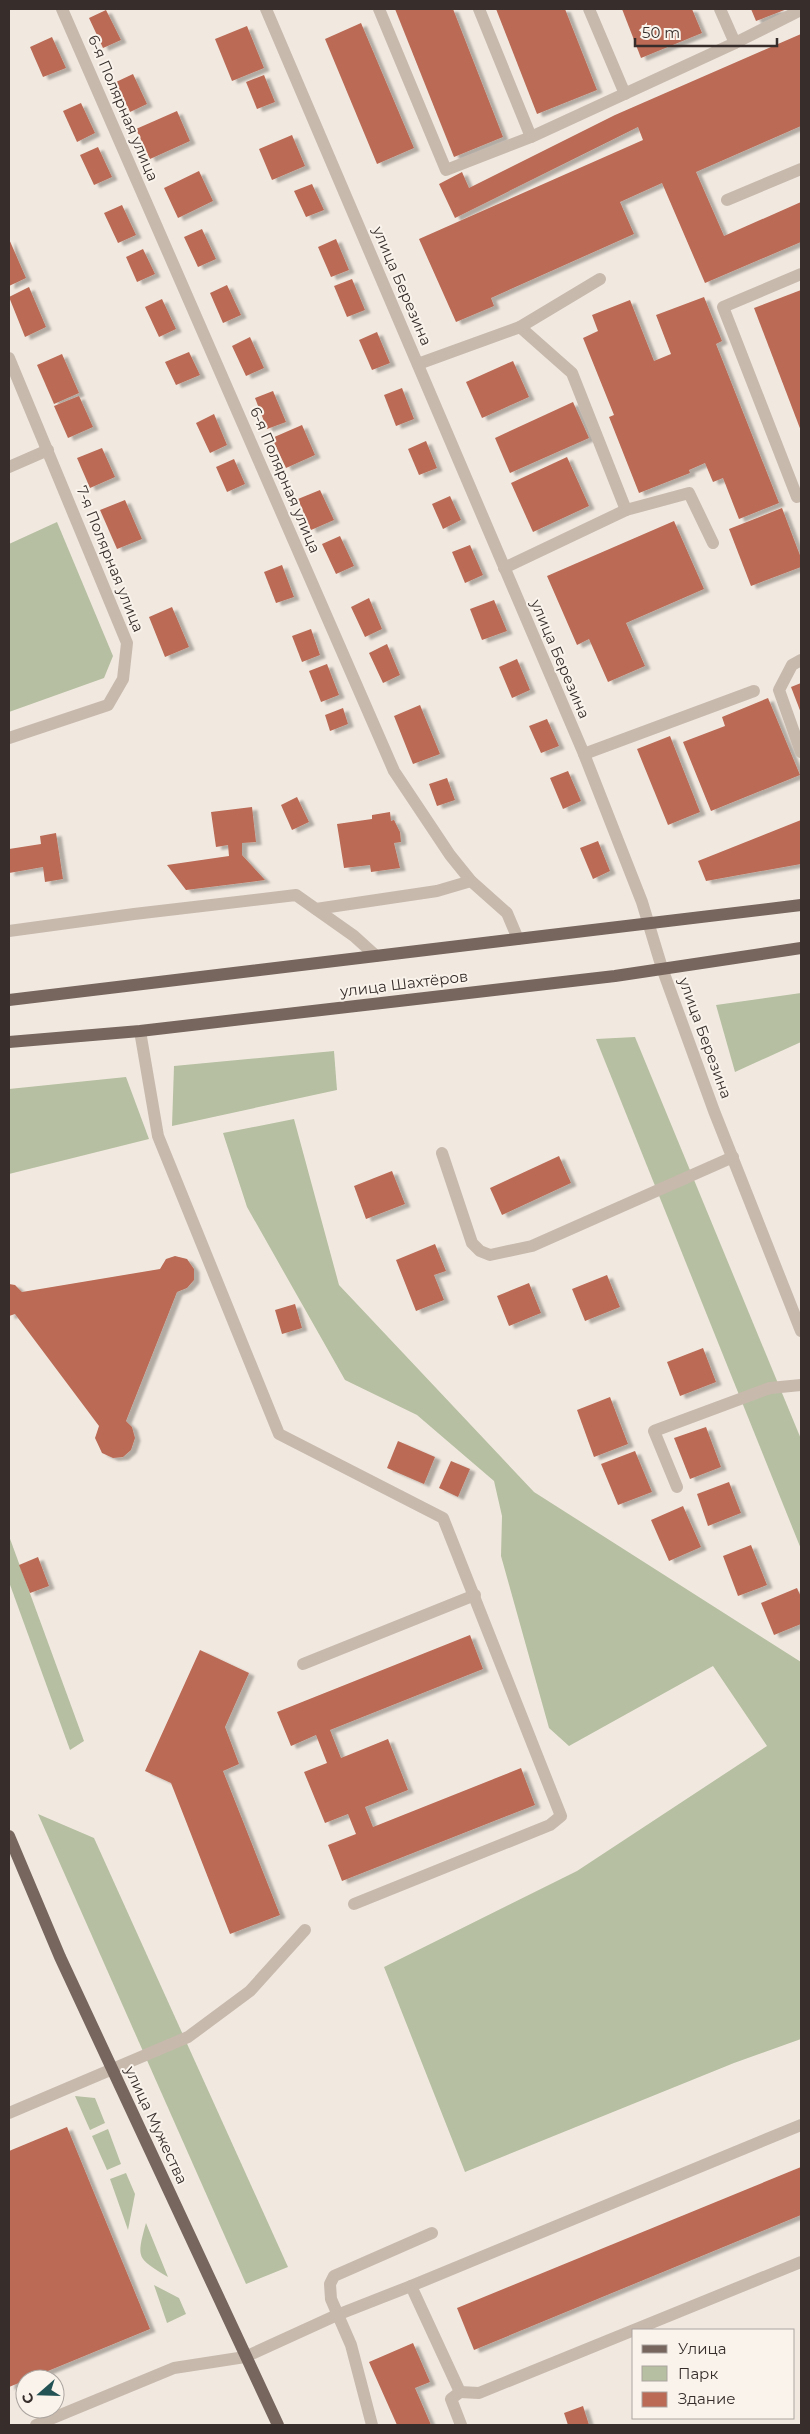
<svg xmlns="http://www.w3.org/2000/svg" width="810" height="2434" viewBox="0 0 810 2434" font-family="Montserrat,sans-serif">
<defs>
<filter id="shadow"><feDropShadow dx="5.5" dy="3" stdDeviation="1" flood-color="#0004"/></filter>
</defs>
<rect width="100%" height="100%" fill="#f1e9e0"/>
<!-- green -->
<g fill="#b6bfa1">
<polygon points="57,522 113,656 104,678 9,712 9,544"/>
<polygon points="801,993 801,1042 735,1072 716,1005"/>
<polygon points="635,1037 801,1439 801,1549 596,1039"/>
<polygon points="334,1051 337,1090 172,1126 174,1066"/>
<polygon points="126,1077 149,1139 9,1174 9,1089"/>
<polygon points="294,1119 339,1285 534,1492 801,1662 801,2039 734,2063 465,2172 384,1967 577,1871 767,1746 713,1666 569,1746 549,1728 501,1556 502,1516 494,1481 417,1415 345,1380 247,1207 223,1133"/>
<polygon points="9,1536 84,1741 70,1750 9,1582"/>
<polygon points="38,1814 94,1838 288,2267 246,2284"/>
<polygon points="75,2096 95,2098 105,2123 90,2130"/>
<polygon points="108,2129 121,2164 107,2170 92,2136"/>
<polygon points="126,2173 135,2194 128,2230 110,2179"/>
<path d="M146,2223L168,2277C137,2258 136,2259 146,2223Z"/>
<polygon points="154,2285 179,2298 186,2314 167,2323"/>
</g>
<!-- building -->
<g fill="#ba6a55" filter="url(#shadow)">
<polygon points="395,9 453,9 503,137 454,157"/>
<polygon points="496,9 565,9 597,90 537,114"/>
<polygon points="622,9 692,9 702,33 641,58"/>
<polygon points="751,9 787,9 756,21"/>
<polygon points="106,10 121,40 103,48 89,18"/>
<polygon points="361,23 414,148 377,164 325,39"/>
<polygon points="247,26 264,68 232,81 215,39"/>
<polygon points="801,34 801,126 696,172 724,236 801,202 801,242 705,283 662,183 620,202 634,234 491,298 494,306 456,322 419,239 643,140 638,127 455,218 439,184 462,172 469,188 615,115"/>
<polygon points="52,37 66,68 43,77 30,47"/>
<polygon points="133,74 147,104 130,112 116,82"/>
<polygon points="264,75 275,102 257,109 246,82"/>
<polygon points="81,103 95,133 77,142 63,111"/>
<polygon points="177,111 190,141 150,159 136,129"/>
<polygon points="292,135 305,166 272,180 259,149"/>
<polygon points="98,147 112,177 94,185 80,155"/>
<polygon points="199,171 213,201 178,218 164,188"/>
<polygon points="312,184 324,210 306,217 294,191"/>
<polygon points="122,205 136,235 118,243 104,213"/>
<polygon points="202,229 216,259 198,267 184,237"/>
<polygon points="9,239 26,278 9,286"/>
<polygon points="336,239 349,270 331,277 318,247"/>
<polygon points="143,249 155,274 137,282 126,257"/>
<polygon points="352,279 365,310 347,317 334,286"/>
<polygon points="227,285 241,315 223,323 210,293"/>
<polygon points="29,287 46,327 25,337 9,297"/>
<polygon points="801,290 801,431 754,308"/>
<polygon points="704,297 722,341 716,344 779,503 739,519 723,478 713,482 705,463 689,470 690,473 639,493 609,417 614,415 583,338 598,331 592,315 630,300 654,361 671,354 656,315"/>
<polygon points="162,299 176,329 159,337 145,307"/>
<polygon points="377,332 390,363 372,370 359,340"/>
<polygon points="250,337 264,368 246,376 232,346"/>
<polygon points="189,352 200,375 176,385 165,362"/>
<polygon points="62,354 79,393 54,404 37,365"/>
<polygon points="513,361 529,397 482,418 466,382"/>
<polygon points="402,388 414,419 396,426 384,395"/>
<polygon points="273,391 286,422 267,429 255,398"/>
<polygon points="79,396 93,427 68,438 54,406"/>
<polygon points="573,402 589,438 510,473 495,438"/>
<polygon points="214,414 227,445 210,453 196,423"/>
<polygon points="302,425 315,455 286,468 272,438"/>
<polygon points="426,441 437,468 419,475 408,449"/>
<polygon points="102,448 115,477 90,488 77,458"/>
<polygon points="567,457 589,506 533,532 511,483"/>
<polygon points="234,459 245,484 227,492 216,467"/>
<polygon points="320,490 334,520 311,530 298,499"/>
<polygon points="450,496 461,520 443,529 432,504"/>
<polygon points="125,500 142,539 117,549 100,510"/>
<polygon points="782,508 801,558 801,567 751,586 729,529"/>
<polygon points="674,521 704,589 626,623 645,666 608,682 589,639 577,645 547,576"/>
<polygon points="340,536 354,566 336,574 322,544"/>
<polygon points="470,545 483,575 465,583 452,552"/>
<polygon points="282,565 294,597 276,603 264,572"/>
<polygon points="369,598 382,629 365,637 351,607"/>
<polygon points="494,600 507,631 482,640 470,609"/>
<polygon points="172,607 189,647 165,657 149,617"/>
<polygon points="311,629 320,655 302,662 292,636"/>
<polygon points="387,644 400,675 383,683 369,653"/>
<polygon points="517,659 530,690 512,698 499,667"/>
<polygon points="327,664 339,695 321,702 309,671"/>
<polygon points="801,683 801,713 791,687"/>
<polygon points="768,698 800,775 711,811 683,742 725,726 722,717"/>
<polygon points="420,705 440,754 413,764 394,716"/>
<polygon points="343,708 348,724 330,731 325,715"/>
<polygon points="547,719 559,746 541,753 529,726"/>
<polygon points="670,736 700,812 668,825 637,749"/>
<polygon points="568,771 581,801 563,809 550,778"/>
<polygon points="447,778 455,800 437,806 429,784"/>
<polygon points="297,797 309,822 292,830 281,805"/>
<polygon points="252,807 256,842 242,843 242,855 265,880 186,890 167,865 229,856 228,845 216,847 211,812"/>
<polygon points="390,812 391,821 394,820 400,832 401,842 394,843 400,868 371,872 370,865 344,868 337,824 372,819 372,815"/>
<polygon points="801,820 801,864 706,881 698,861"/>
<polygon points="56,833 63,879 45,882 43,867 9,873 9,849 41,844 40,836"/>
<polygon points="598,841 610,871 593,879 580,848"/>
<polygon points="559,1156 571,1183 502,1215 490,1188"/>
<polygon points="392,1171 405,1204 366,1219 354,1186"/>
<polygon points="435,1244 446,1271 434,1275 444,1300 416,1311 396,1260"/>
<polygon points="175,1256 187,1259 194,1269 194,1280 187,1288 177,1292 126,1421 132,1427 135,1438 131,1450 123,1457 113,1458 102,1453 95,1438 99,1426 15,1314 9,1316 9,1284 15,1285 22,1292 160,1269 166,1259"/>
<polygon points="607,1275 620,1307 585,1321 572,1289"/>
<polygon points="529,1283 541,1313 509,1326 497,1296"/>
<polygon points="295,1304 302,1328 282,1334 275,1310"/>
<polygon points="703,1348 716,1382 680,1396 667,1362"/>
<polygon points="610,1397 628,1444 594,1457 577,1410"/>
<polygon points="706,1427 721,1467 690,1479 674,1438"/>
<polygon points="398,1441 435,1457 424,1484 387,1468"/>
<polygon points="635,1451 652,1492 618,1505 601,1464"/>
<polygon points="451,1461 470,1469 458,1497 439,1488"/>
<polygon points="729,1482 741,1513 708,1526 697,1494"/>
<polygon points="683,1506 701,1547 669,1561 651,1520"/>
<polygon points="751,1545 767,1585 738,1596 723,1556"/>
<polygon points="38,1557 49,1586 30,1593 19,1565"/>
<polygon points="797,1588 801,1597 801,1624 774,1635 761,1603"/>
<polygon points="470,1635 483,1669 330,1730 341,1758 388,1739 408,1790 365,1807 373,1827 521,1768 535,1805 342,1881 328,1845 356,1834 348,1814 325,1823 304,1772 327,1763 316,1735 291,1746 277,1712"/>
<polygon points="200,1650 249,1673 225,1727 239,1764 223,1771 280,1915 230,1934 171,1783 145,1771"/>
<polygon points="67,2127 150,2329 9,2387 9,2151"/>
<polygon points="801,2167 801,2215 474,2350 457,2308"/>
<polygon points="413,2343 430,2382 415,2388 431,2425 397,2425 369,2362"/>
<polygon points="583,2406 589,2425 568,2425 564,2413"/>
</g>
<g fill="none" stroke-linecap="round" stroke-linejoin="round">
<!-- minor -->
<g stroke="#c8b9ad" stroke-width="12">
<polyline points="62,9 394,771 450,855 471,881 507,913 518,939"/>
<polyline points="266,9 584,754 642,902 662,968 714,1111 801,1331"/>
<polyline points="379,9 446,170 531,137 735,43 720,9"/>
<polyline points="479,9 531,137"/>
<polyline points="589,9 625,94"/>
<polyline points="735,43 801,10"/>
<polyline points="727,200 801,169"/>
<polyline points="801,274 723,307 797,497 801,495"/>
<polyline points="520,327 572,373 626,510 689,493 713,543"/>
<polyline points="9,358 127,643 123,679 108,705 9,738"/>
<polyline points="418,364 520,327 600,279"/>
<polyline points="9,467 48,450"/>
<polyline points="504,568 626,510"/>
<polyline points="801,660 792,665 779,690 801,752"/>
<polyline points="584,754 754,691"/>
<polyline points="316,909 437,891 471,881"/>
<polyline points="9,931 134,914 296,895 354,936 376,956"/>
<polyline points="140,1031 158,1136 279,1434 443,1518 561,1816 550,1825 354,1904"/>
<polyline points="442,1153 472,1243 480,1251 490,1255 532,1246 733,1157"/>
<polyline points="677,1487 654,1431 770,1388 801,1385"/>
<polyline points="303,1664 475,1595"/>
<polyline points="9,2113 188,2037 250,1991 305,1930"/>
<polyline points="411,2286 801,2125"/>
<polyline points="460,2392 479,2393 801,2262"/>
<polyline points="36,2425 174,2368 245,2357 337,2315 411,2286 460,2392 451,2399 461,2425"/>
<polyline points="372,2425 351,2345 331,2299 330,2284 334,2276 432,2233"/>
</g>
<!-- major -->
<g stroke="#77665e" stroke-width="12">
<polyline points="9,1000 801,905"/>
<polyline points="9,1042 140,1031 615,976 801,948"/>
<polyline points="9,1836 60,1957 278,2425"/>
</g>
</g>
<g text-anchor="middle" stroke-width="4" stroke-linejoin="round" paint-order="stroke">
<!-- street labels -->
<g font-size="15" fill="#372e2b" stroke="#f9f3ec">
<text transform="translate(123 108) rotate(67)" y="5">6-я Полярная улица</text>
<text transform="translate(402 286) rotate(67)" y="5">улица Березина</text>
<text transform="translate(285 480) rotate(67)" y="5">6-я Полярная улица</text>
<text transform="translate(110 559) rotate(68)" y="5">7-я Полярная улица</text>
<text transform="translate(560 659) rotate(67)" y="5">улица Березина</text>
<text transform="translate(404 984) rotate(-7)" y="5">улица Шахтёров</text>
<text transform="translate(705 1038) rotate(70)" y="5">улица Березина</text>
<text transform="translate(156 2125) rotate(65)" y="5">улица Мужества</text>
</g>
</g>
<!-- border -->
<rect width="810" height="2434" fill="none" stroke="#372e2b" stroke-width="20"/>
<!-- legend -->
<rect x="632" y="2329" width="162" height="90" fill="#f9f3ec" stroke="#aba49f"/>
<rect x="642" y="2345" width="25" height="8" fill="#77665e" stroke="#aba49f"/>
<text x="678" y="2354" font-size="15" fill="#372e2b">Улица</text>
<rect x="642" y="2366" width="25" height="15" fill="#b6bfa1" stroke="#aba49f"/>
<text x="678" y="2379" font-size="15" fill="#372e2b">Парк</text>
<rect x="642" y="2392" width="25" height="15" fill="#ba6a55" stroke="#aba49f"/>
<text x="678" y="2404" font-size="15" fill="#372e2b">Здание</text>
<!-- north arrow -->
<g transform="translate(40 2394) rotate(250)"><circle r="24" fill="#f9f3ec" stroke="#aba49f"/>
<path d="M0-4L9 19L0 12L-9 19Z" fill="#245355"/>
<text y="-8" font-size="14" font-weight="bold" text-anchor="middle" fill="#372e2b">С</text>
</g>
<!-- scale -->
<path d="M635 38v8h142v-8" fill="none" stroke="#372e2b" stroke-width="2.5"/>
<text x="642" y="38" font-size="15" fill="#372e2b" stroke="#f9f3ec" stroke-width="4" paint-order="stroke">50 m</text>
</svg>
